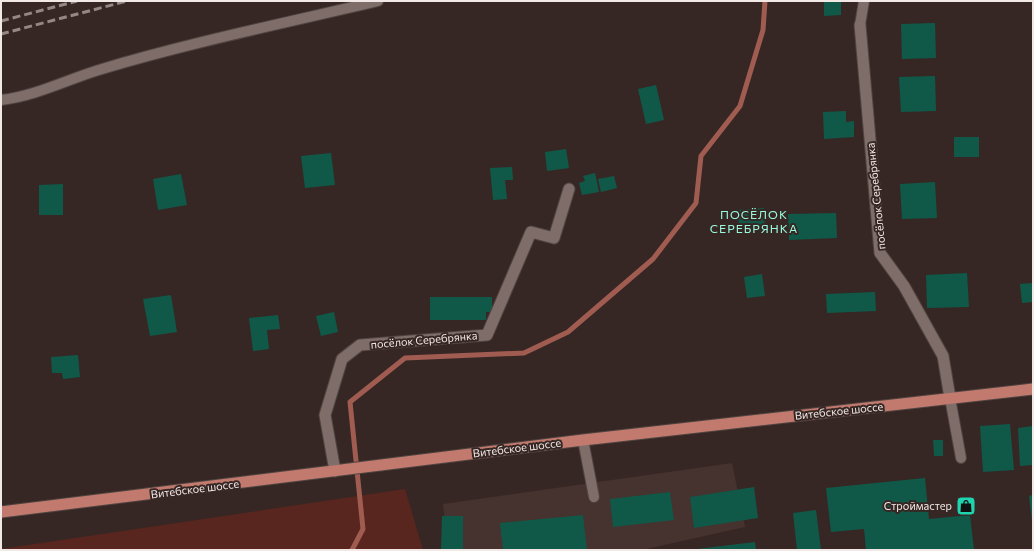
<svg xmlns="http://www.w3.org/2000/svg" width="1034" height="551" viewBox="0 0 1034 551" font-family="Commissioner,sans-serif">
<rect width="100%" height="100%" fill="#362724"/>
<!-- built -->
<polygon fill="#46322e" points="732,463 745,527 642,550 448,550 443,504"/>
<!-- green -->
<polygon fill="#58261e" points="405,489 423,550 1,550 1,549"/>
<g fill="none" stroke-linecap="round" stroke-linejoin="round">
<!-- stream -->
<polyline stroke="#a05c51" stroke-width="5" points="352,550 363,529 350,402 405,358 524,353 568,332 653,259 696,203 701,156 740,106 763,30 765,1"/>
</g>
<!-- building -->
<g fill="#105949">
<polygon points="824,1 841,1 841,15 824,16"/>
<polygon points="935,23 936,58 902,59 901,24"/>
<polygon points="935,76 936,111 901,112 899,77"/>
<polygon points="656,85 664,120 646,124 638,89"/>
<polygon points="846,111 846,122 854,121 854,137 824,139 823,112"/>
<rect x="954" y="137" width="25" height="20"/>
<polygon points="566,149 569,168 547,171 545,152"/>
<polygon points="331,153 335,185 305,188 301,156"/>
<polygon points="512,167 513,180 505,180 507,199 493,200 490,168"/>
<polygon points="595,173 599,192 582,195 579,183 585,181 583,176"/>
<polygon points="181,174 187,205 158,210 153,179"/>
<polygon points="614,176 617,188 601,192 598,179"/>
<polygon points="935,182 937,218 902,219 900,184"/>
<polygon points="63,184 63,215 39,215 39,185"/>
<polygon points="764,208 765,229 739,231 738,210"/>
<polygon points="836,213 837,238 789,240 788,214"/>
<polygon points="967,273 969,307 927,308 926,275"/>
<polygon points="762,274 765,296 747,298 744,277"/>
<polygon points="1033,283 1033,302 1022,303 1020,284"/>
<polygon points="875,292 876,311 827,313 826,294"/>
<polygon points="171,295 177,332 150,336 143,299"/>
<polygon points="430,297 492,297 492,312 486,312 486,320 430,320"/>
<polygon points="334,312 338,332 321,336 316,316"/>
<polygon points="278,315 280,329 267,330 269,349 253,351 249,318"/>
<polygon points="78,355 80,377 63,379 62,373 52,373 51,357"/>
<polygon points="1010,424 1014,470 983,472 980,426"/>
<polygon points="1033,426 1033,465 1020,466 1018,428"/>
<polygon points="933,440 943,440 943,456 934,456"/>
<polygon points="925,478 929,519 970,515 974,550 866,550 864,529 831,532 826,488"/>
<polygon points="754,487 758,518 694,528 690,497"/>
<polygon points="670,492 674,520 613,527 610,499"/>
<polygon points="1033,495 1033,521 1032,521 1029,496"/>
<polygon points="816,510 821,550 797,550 793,513"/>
<polygon points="583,515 587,550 503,550 500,523"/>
<polygon points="442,516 463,516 463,550 441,550"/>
<polygon points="755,542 756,550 697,550 697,549"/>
</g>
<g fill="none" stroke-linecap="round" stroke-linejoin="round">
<defs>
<g id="service">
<polyline points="860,25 864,1"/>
<path d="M1,100C36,96 68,79 102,69C192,42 286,23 378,1"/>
<polyline points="950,398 961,458"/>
<polyline points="583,440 594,497"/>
</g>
<g id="minor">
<polyline points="860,25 880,253 904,286 943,356 950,398"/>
<polyline points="335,471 325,415 342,359 360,345 487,335 531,232 554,238 569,189"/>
</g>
<polyline id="primary" points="1,512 583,440 1033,389"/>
</defs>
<!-- service casing -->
<use href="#service" stroke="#504441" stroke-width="12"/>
<!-- minor casing -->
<use href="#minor" stroke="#504441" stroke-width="13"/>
<!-- primary casing -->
<use href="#primary" stroke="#504441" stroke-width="13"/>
<!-- service -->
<use href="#service" stroke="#7e6d69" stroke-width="10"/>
<!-- minor -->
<use href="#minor" stroke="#7e6d69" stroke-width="11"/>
<!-- primary -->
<use href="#primary" stroke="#c27a6e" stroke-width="11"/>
<!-- rail -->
<g stroke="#948785" stroke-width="3" stroke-dasharray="8 4" stroke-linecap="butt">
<polyline points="1,21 77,1"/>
<polyline points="1,34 127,1"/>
</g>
</g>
<!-- icons -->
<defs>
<symbol id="shop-square" viewBox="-11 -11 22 22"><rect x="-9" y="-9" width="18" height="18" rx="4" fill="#1ed5b0" stroke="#362724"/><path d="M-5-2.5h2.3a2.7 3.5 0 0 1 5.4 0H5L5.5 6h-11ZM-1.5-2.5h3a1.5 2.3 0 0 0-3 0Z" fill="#111"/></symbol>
</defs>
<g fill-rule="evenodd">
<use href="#shop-square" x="955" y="495" width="22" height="22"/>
</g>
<g text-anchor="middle" stroke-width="4" stroke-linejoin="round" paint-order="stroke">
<!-- street labels -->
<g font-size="11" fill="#f2e8e6" stroke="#362724">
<text transform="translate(876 196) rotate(-96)" y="4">посёлок Серебрянка</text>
<text transform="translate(424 340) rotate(-5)" y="4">посёлок Серебрянка</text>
<text transform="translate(839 411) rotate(-6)" y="4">Витебское шоссе</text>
<text transform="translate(517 448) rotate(-7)" y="4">Витебское шоссе</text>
<text transform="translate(195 489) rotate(-7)" y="4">Витебское шоссе</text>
</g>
<!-- poi labels -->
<g font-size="11" fill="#f2e8e6" stroke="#362724" text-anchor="end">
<text x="952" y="510">Строймастер</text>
</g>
<!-- neighbourhood labels -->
<g font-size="12" letter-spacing="1" fill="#99fade" stroke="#362724">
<text x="754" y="219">ПОСЁЛОК<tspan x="754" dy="14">СЕРЕБРЯНКА</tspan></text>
</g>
</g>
<!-- border -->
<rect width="1034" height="551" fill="none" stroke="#f2e8e6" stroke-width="4"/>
</svg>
